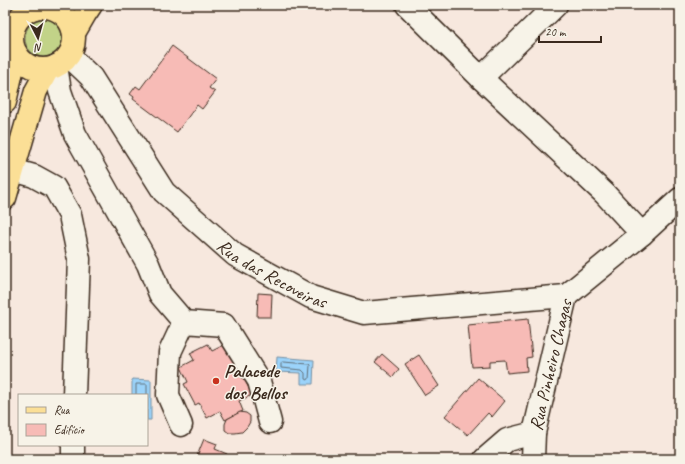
<svg xmlns="http://www.w3.org/2000/svg" width="685" height="464" viewBox="0 0 685 464" font-family="Caveat,sans-serif">
<rect width="100%" height="100%" fill="#f7e8de"/>
<filter id="ink" filterUnits="userSpaceOnUse"><feTurbulence type="fractalNoise" baseFrequency=".025" numOctaves="2"/><feDisplacementMap in="SourceGraphic" scale="8" xChannelSelector="R" yChannelSelector="G"/><feConvolveMatrix kernelMatrix="1 2 1 2 8 2 1 2 1" color-interpolation-filters="sRGB"/></filter>
<g filter="url(#ink)">
<!-- green -->
<circle fill="#c2d388" stroke="#7e7e53" cx="44" cy="38" r="19"/>
<!-- water -->
<g fill="#9bd3fa" stroke="#758fa2">
<polygon points="277,357 314,360 313,384 301,384 301,373 276,372"/>
<polygon points="132,379 151,380 151,420 147,420 147,395 132,395"/>
</g>
<g fill="none" stroke-linecap="round" stroke-linejoin="round">
<!-- shore -->
<g stroke="#616e76" stroke-width="1">
<polygon points="283,362 309,364 310,365 309,379 307,380 305,379 305,373 302,370 281,368 281,363"/>
<polyline points="136,395 136,384 147,384 147,407"/>
</g>
</g>
<!-- building -->
<g fill="#f7bbb6" stroke="#3b2a1e">
<polygon points="172,46 216,79 209,88 215,92 202,109 197,105 177,132 133,99 134,97 130,94 136,86 140,89"/>
<polygon points="258,293 272,294 271,317 257,317"/>
<polygon points="528,319 532,357 526,358 527,371 507,373 505,360 490,361 490,366 472,367 468,325"/>
<polygon points="208,344 212,351 226,344 249,378 245,380 252,395 239,401 243,411 225,420 220,411 207,418 199,403 195,405 184,384 188,382 181,367 194,360 190,353"/>
<polygon points="382,354 399,369 393,377 375,362"/>
<polygon points="419,355 439,386 425,395 405,364"/>
<polygon points="478,378 505,401 492,417 488,413 468,435 445,416"/>
<polygon points="240,412 246,413 250,416 250,422 247,427 242,432 235,433 229,433 225,430 225,424 227,419"/>
<polygon points="204,439 217,444 215,449 227,454 225,459 203,459 197,456"/>
</g>
<g fill="none" stroke-linecap="round" stroke-linejoin="round">
<defs>
<g id="minor">
<polyline points="29,5 34,8"/>
<polyline points="407,5 481,78 604,193 642,234"/>
<polyline points="5,23 12,35"/>
<path id="s1" d="M69,56L91,77L164,192L235,255L311,297L364,313L566,296"/>
<polyline points="56,66 60,91 75,134 148,264 160,294 184,322 224,325 259,381 270,422"/>
<polyline points="481,78 556,5"/>
<polyline points="13,170 34,176 54,187 70,215 79,259 74,395"/>
<polyline points="181,425 168,395 170,352 184,322"/>
<polyline points="73,459 73,445"/>
<polyline points="485,459 507,440 534,433"/>
<path id="s2" d="M533,459L534,433L566,296L642,234L680,199"/>
</g>
<g id="major">
<circle cx="43" cy="38" r="31"/>
<polyline points="74,33 85,14 91,5"/>
<polyline points="5,102 16,53"/>
<polyline points="5,198 36,91 48,69"/>
</g>
</defs>
<!-- minor casing -->
<use href="#minor" stroke="#3b2a1e" stroke-width="25"/>
<!-- major casing -->
<use href="#major" stroke="#3b2a1e" stroke-width="25"/>
<!-- minor -->
<use href="#minor" stroke="#f7f3e8" stroke-width="22"/>
<!-- major -->
<use href="#major" stroke="#fbdf96" stroke-width="22"/>
</g>
</g>
<!-- markers -->
<circle fill="#c8321e" stroke="#f7f3e8" stroke-width="1.5" cx="216" cy="381" r="4"/>
<g text-anchor="middle" stroke-width="3" stroke-linejoin="round" paint-order="stroke">
<!-- street labels -->
<g font-size="19" fill="#3b2a1e" stroke="#f7f3e8">
<text dy="7" stroke="none"><textPath href="#s1" startOffset="303">Rua das Recoveiras</textPath></text>
<text dy="7" stroke="none"><textPath href="#s2" startOffset="96">Rua Pinheiro Chagas</textPath></text>
</g>
<!-- poi labels -->
<g font-size="19" font-weight="bold" fill="#3b2a1e" stroke="#f7f3e8" text-anchor="start">
<text x="224" y="377">Palacede<tspan x="224" dy="22">dos Bellos</tspan></text>
</g>
</g>
<!-- margin -->
<rect width="685" height="464" fill="none" stroke="#f7f3e8" stroke-width="20"/>
<rect x="10" y="10" width="665" height="444" fill="none" stroke="#3b2a1e" stroke-width="1.5" filter="url(#ink)"/>
<!-- legend -->
<rect x="18" y="394" width="130" height="52" fill="#f7f3e8" stroke="#aca397"/>
<rect x="26" y="407" width="20" height="6" fill="#fbdf96" stroke="#aca397"/>
<text x="54" y="414" font-size="12" fill="#3b2a1e">Rua</text>
<rect x="26" y="424" width="20" height="12" fill="#f7bbb6" stroke="#aca397"/>
<text x="54" y="434" font-size="12" fill="#3b2a1e">Edifício</text>
<!-- north arrow -->
<g transform="translate(38 38) rotate(174)" stroke="#f7f3e8" stroke-width="3" paint-order="stroke">
<path d="M0-3L7 15L0 10L-7 15Z" fill="#3b2a1e"/>
<text y="-6" font-size="11" font-weight="bold" text-anchor="middle" fill="#3b2a1e">N</text>
</g>
<!-- scale -->
<path d="M539 36v6h62v-6" fill="none" stroke="#3b2a1e" stroke-width="2"/>
<text x="545" y="36" font-size="12" fill="#3b2a1e" stroke="#f7f3e8" stroke-width="3" paint-order="stroke">20 m</text>
</svg>
